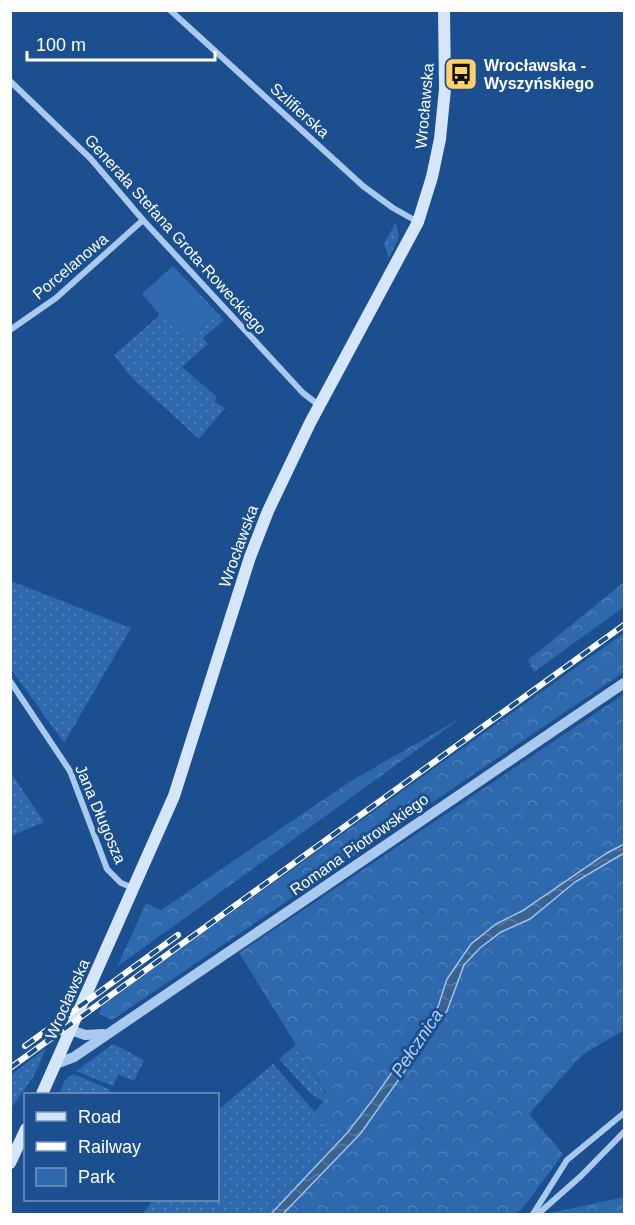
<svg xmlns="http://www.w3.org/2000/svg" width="635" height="1225" viewBox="0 0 635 1225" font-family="Helvetica,sans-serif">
<defs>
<pattern id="green-dots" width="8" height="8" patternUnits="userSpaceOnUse" patternTransform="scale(1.5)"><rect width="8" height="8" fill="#2e69ad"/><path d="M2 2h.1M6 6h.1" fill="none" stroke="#4d80b9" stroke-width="1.8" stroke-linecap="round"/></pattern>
<pattern id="forest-crowns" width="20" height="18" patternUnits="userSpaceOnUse" patternTransform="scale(1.5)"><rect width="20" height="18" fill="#2e69ad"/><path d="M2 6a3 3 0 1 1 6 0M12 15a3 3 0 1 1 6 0" fill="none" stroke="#4d80b9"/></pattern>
<pattern id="water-waves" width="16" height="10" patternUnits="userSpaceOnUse" patternTransform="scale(1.5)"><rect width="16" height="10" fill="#3c6290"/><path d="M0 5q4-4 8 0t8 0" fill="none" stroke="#597aa1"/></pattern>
</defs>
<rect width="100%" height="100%" fill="#1b4f8f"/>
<!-- green -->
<g fill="url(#green-dots)">
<polygon points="396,222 399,237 389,258 384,244"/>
<polygon points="173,266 224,320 203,338 208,344 182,367 217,397 215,402 225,408 199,439 132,378 114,355 160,315 142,294"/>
<polygon points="11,581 131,628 64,743 11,669"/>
<polygon points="11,773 44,822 11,836 10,836"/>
<polygon points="113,1044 144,1060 134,1081 118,1074 113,1086 76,1071"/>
<polygon points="296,1045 328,1097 324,1102 311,1094 279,1059"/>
<polygon points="46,1048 34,1076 11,1108 11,1075"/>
<polygon points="273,1064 315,1112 308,1121 348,1132 271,1214 143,1214 153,1200 218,1200 218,1110"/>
<polygon points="73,1074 111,1090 109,1094 59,1094 65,1080"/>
</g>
<!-- forest -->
<g fill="url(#forest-crowns)">
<polygon points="624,582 624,607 534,672 528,660"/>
<polygon points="624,633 624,672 112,1020 99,1014 102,1006 140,978"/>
<polygon points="624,694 624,844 607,853 522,911 496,924 447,979 438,1007 348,1132 307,1121 328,1096 239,953"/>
<polygon points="461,718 117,967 146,903 161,910 351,781"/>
<polygon points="624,853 624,1030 582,1055 529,1114 563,1154 522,1209 513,1214 283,1214 361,1132 447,1011 464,965 480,948 501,932 530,919 575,882"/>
<polygon points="624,1197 624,1214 545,1214"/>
</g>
<!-- pitch -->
<g fill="#2e69ad">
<polygon points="173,266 198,293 166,321 142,294"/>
<polygon points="198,300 211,314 184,339 171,325"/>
</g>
<!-- water -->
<polygon fill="url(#water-waves)" stroke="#9cc4f0" stroke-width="1.5" points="624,844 624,853 575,882 530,919 501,932 480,948 464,965 447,1011 361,1133 283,1214 271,1214 348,1132 374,1098 438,1007 447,979 471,944 496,924 522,911 607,853"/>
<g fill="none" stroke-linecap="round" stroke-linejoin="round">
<!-- minor -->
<g stroke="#a9c9ee" stroke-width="6">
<polyline points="170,10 363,186 393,208 418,222"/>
<polyline points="10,81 91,159 143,220 303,393 320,406"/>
<polyline points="10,330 56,298 143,220"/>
<polyline points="10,681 70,771 107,869 121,883 133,888"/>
<polyline points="533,1214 567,1160 624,1113"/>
<polyline points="538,1214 581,1176 624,1132"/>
</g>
<!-- tertiary -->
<g stroke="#a9c9ee" stroke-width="10">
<polyline points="71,1030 85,1035 103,1034"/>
<polyline points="56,1064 74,1057 624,683"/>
</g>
<!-- secondary -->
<g stroke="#d6e6fa" stroke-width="12">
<polyline points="42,1094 174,796 250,557 268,511 310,423 418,222 432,177 440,139 445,89 444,10"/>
<polyline points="10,1163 26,1129"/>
</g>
<defs>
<g id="rail">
<polyline points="25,1046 178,935"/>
<polyline points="10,1068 624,625"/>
</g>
</defs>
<!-- rail casing -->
<use href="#rail" stroke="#fff" stroke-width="6"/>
<!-- rail -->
<use href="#rail" stroke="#1b4f8f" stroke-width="4" stroke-dasharray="11" stroke-linecap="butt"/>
</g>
<!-- icons -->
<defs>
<symbol id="bus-square" viewBox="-11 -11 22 22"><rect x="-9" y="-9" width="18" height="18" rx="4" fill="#ffd166" stroke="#1b4f8f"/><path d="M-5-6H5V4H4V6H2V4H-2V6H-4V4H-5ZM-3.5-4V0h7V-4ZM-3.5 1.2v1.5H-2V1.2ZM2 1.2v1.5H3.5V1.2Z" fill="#111"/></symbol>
</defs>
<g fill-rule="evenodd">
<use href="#bus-square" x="442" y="55" width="38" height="38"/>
</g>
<g text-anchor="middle" stroke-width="6" stroke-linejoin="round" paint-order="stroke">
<!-- poi labels -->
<g font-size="16" font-weight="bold" fill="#fff" stroke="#1b4f8f" text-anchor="start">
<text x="484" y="71">Wrocławska -<tspan x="484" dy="18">Wyszyńskiego</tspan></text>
</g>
<!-- street labels -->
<g font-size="16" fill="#fff" stroke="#1b4f8f">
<text transform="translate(424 106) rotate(-85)" y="6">Wrocławska</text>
<text transform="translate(300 110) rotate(42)" y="6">Szlifierska</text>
<text transform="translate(176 234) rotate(48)" y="6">Generała Stefana Grota-Roweckiego</text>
<text transform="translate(70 266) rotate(-40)" y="6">Porcelanowa</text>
<text transform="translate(238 546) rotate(-70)" y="6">Wrocławska</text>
<text transform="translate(101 814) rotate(67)" y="6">Jana Długosza</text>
<text transform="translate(359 844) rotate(-35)" y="6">Romana Piotrowskiego</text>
<text transform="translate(67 999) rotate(-66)" y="6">Wrocławska</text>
</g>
<!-- water labels -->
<g font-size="18" font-style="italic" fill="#b5d3f5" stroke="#1b4f8f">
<text transform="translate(417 1043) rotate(-56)" y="6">Pełcznica</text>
</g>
</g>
<!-- border -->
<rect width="635" height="1225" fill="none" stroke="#ffffff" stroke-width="24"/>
<!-- legend -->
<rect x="24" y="1093" width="195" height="108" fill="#1b4f8f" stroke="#7695bc" stroke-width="1.5"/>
<rect x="36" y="1112" width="30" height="9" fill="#d6e6fa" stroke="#7695bc" stroke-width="1.5"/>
<text x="78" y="1123" font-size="18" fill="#ffffff">Road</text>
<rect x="36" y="1142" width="30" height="9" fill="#ffffff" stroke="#7695bc" stroke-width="1.5"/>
<text x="78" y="1153" font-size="18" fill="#ffffff">Railway</text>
<rect x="36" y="1168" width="30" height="18" fill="#2e69ad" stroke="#7695bc" stroke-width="1.5"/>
<text x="78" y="1183" font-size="18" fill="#ffffff">Park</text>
<!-- scale -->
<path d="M27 51v9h188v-9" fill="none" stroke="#ffffff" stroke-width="3"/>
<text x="36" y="51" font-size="18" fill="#ffffff" stroke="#1b4f8f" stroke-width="4.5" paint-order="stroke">100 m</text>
</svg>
